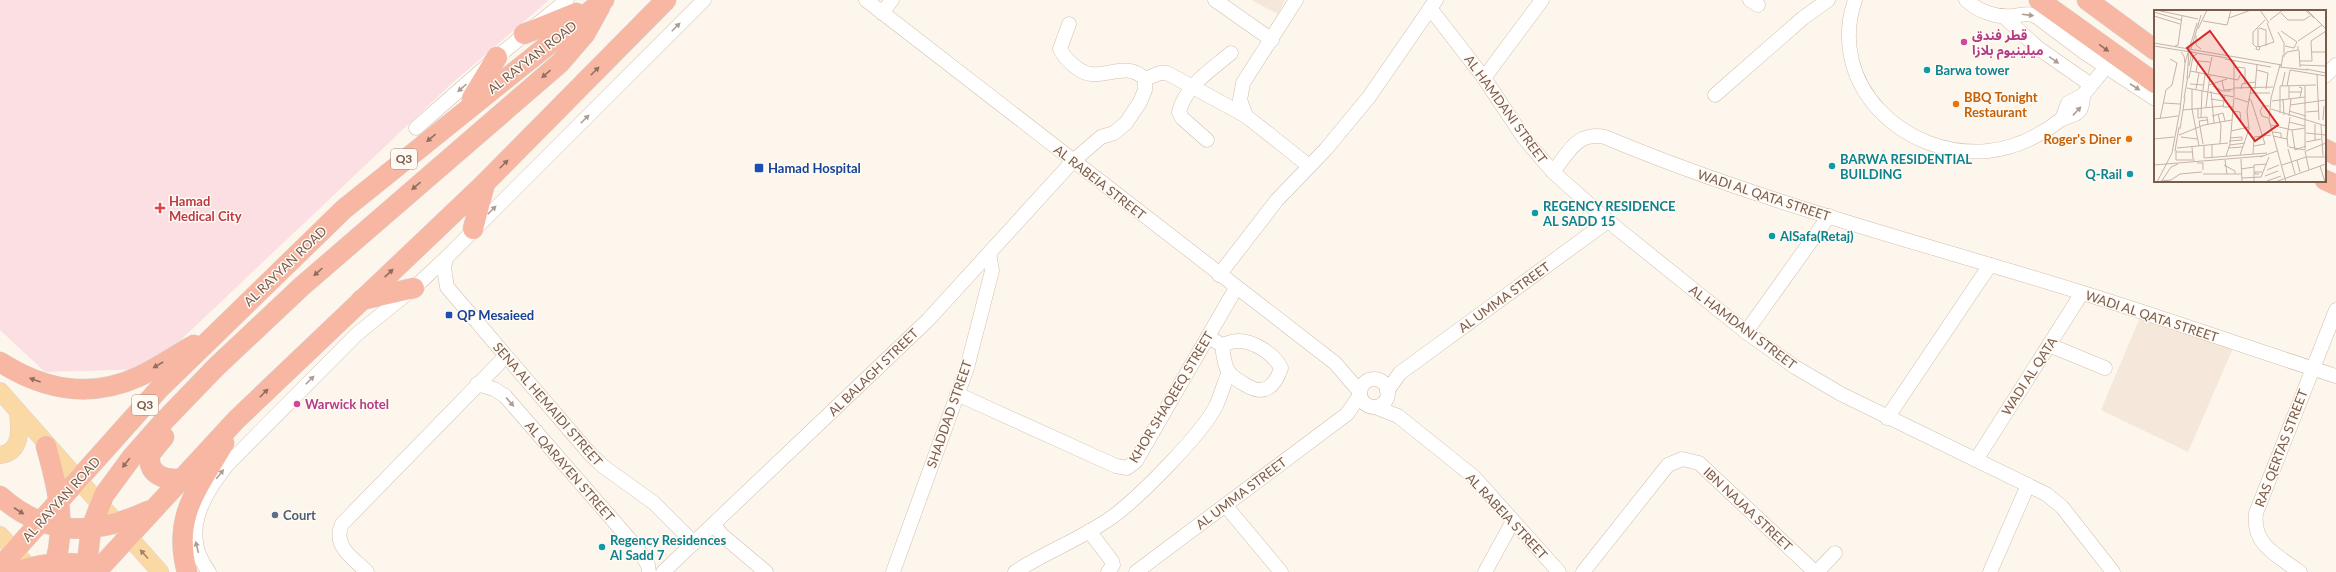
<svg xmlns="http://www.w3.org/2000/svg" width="2336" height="572" viewBox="0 0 2336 572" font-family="Lato,'Noto Sans Arabic',sans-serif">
<rect width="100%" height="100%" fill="#fdf6ec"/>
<!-- residential -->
<g fill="#f5e8da">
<polygon points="1251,0 1285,0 1278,14"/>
<polygon points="2141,315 2234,346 2188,452 2101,410"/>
</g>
<!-- medical -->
<polygon fill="#fbdfe3" points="0,0 549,0 450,85 150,369 45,372 0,330"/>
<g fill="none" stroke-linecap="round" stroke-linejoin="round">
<defs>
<g id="minor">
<polyline points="866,0 1335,363 1360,392"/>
<polyline points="1215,0 1272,40"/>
<polyline points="1296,0 1243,83 1240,100 1246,116 1309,166"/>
<polyline points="1750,0 1758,5"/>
<path d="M1855,0C1826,85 1905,159 1988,151C2015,148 2038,137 2059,121C2071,112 2083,120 2083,95"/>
<path d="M1966,0C1978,11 1996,18 2013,16C2022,15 2028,12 2037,17L2085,53L2155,99"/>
<polyline points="1430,8 1484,78 1524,138 1553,172 1608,221 1746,332 1795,367 1841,394 2046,494 2062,507 2113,572"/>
<polyline points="882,13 892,0"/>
<polyline points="2003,16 2038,48 2091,85"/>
<polyline points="2325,76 2336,65"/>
<polyline points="1484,78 1542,0"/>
<polyline points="1145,79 1160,73 1167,73 1246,116"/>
<polyline points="1715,95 1803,18 1828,0"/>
<polyline points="2062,119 2068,103 2083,95 2106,67"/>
<polyline points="416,128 497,57 567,0"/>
<path d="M1207,140L1182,118L1179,112C1186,85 1211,70 1231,53"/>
<path d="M1553,172C1569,152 1577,131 1605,137C1759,202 1923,243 2083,293C2167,319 2251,349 2336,376"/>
<polyline points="446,258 444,268 447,287 590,454 604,467 654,503 694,543"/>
<polyline points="1219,275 1277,200 1326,149 1369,97 1436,0"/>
<polyline points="1746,332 1829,216"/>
<path d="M1208,337L1222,345C1226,344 1232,341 1237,341C1253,340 1274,354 1281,368C1275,387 1264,397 1244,384C1239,381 1233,377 1229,373C1224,365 1223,354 1222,345"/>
<polyline points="2049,345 2105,368"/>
<circle cx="1374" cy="393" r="14"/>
<polyline points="477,384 494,389 505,396 638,549 648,565 649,572"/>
<polyline points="1387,391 1400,373 1608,221"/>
<polyline points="957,394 1116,466 1127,468 1136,461 1236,288"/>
<polyline points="1375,407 1398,416 1474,477 1559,572"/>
<polyline points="1887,418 1990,265"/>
<polyline points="1976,460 2082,293"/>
<polyline points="1225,505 1281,572"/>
<polyline points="714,525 722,535 766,572"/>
<polyline points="1089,531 1112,561 1113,565 1108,572"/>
<path d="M209,572C180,535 202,496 227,465L357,334L414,288L446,258L704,0"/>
<path d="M367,572C353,558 332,546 342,524L506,356"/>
<path d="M663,572L928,320L1073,161L1101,137L1114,133L1126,123L1140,102L1145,90V79C1128,62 1110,76 1091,74C1079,73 1065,59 1060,49L1069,24"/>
<polyline points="893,572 967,368 992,271 989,253"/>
<path d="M1015,572C1047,551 1084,538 1115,515C1141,495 1202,434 1216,406C1221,395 1224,383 1229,372"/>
<polyline points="1136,572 1347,414 1360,395"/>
<polyline points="1485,572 1513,521"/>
<polyline points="1583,572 1668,465 1682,459 1699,463 1815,572"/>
<polyline points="1817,572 1835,553"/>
<polyline points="1990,572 2028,485"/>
<path d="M2300,572C2277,555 2252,545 2256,513L2336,310"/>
</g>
<g id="major">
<polyline points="0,391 160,572"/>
<path d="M0,455C22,452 20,430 18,413"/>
<polyline points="0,535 33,572"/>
</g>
<g id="highway">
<polyline points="2039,0 2155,83"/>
<polyline points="2087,0 2155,50"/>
<polyline points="524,34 576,13"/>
<polyline points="472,98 497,57"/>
<polyline points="2325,149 2336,155"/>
<polyline points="2325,180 2336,185"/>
<polyline points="473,229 485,183"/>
<polyline points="361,300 414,288"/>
<path d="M0,362C44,390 89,399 138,377C158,368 176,355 194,345"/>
<path d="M164,437L150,454C147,474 163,480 180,479"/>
<path d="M46,446C58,488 68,530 52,572"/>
<path d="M0,496C46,537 94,536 148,511"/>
<polyline points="0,567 159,389 344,209 604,0"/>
<path d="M14,572C42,563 69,560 98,567"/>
<polyline points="86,572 91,529 104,495 132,457 162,423 216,367 301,287 560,63 585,34 600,7"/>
<polyline points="96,572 236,420 485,183 666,0"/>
<path d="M187,572C172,516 198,489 224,443"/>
</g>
</defs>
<!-- minor casing -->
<use href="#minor" stroke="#d1beb0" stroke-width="15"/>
<!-- major casing -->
<use href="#major" stroke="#dad1cd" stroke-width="18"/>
<!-- highway casing -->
<use href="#highway" stroke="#dad1cd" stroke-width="21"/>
<!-- minor -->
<use href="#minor" stroke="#fff" stroke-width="14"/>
<!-- major -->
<use href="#major" stroke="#fbd9a5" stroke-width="17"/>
<!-- highway -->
<use href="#highway" stroke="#f7b7a3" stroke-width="20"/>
</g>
<!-- one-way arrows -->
<defs><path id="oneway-solid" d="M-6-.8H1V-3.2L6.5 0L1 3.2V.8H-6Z"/></defs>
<g fill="#af9d94">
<use href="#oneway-solid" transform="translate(2028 15) rotate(7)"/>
<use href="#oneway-solid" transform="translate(676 27) rotate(-45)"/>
<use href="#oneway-solid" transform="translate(2054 60) rotate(35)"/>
<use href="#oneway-solid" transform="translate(2135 87) rotate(33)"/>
<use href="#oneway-solid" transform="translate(462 88) rotate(138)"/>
<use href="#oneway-solid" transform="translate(2077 111) rotate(-47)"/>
<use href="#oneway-solid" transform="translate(585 119) rotate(-45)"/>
<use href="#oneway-solid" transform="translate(492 210) rotate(-45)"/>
<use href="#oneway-solid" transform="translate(310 380) rotate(-45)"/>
<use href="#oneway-solid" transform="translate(510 402) rotate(49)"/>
<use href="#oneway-solid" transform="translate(220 474) rotate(-51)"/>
<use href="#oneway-solid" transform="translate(197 547) rotate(-104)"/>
</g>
<g fill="#936e5e">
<use href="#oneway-solid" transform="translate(2104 48) rotate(36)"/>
<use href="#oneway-solid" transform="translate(595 71) rotate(-45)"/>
<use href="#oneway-solid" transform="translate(546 74) rotate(139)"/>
<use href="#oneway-solid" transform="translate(431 138) rotate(140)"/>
<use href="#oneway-solid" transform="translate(504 164) rotate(-45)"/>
<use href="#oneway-solid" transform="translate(416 186) rotate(139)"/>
<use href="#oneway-solid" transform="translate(318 272) rotate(138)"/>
<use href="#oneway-solid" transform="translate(389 273) rotate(-43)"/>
<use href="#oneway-solid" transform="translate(158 365) rotate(150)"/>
<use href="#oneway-solid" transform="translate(35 380) rotate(-160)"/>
<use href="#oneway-solid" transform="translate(264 393) rotate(-45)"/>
<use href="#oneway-solid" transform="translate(126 463) rotate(128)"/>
<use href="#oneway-solid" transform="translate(19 511) rotate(33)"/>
</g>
<use fill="#a18267" href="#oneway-solid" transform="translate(144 554) rotate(-132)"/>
<!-- markers -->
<g fill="#d1479c" stroke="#fffaf3" stroke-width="1.5">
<circle cx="1964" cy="42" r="4"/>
<circle cx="297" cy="404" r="4"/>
</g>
<g fill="#0f9aa8" stroke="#fffaf3" stroke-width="1.5">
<circle cx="1927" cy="70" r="4"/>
<circle cx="1832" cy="166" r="4"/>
<circle cx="2130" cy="174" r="4"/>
<circle cx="1535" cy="213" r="4"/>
<circle cx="1772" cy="236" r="4"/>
<circle cx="602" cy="547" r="4"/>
</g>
<g fill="#e8710a" stroke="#fffaf3" stroke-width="1.5">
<circle cx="1956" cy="104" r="4"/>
<circle cx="2129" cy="139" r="4"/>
</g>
<g fill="#1a4fb4" stroke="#fffaf3" stroke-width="1.5">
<rect x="754" y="163" width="10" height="10" rx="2"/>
<rect x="445" y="311" width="8" height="8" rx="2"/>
</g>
<path fill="#e0444e" stroke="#fffaf3" stroke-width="1.5" d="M158 202h4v4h4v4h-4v4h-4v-4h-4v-4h4z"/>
<circle fill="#5c6f8a" stroke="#fffaf3" stroke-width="1.5" cx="275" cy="515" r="4"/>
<g text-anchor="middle" stroke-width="3" stroke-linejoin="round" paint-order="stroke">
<!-- shield labels -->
<g fill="#fffaf3" stroke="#a28b7f" stroke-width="1">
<rect x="391" y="149" width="26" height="20" rx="3"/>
<rect x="132" y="395" width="26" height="20" rx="3"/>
</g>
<g font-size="12" font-weight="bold" fill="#7a5c4d">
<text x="404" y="163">Q3</text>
<text x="145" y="409">Q3</text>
</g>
<!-- hotel labels -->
<g font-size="13" font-weight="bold" fill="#b23c85" stroke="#fffaf3" text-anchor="start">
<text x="1972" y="40">قطر فندق<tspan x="1972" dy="15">ميلينيوم بلازا</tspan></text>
<text x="305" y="409">Warwick hotel</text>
</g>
<!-- street labels -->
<g font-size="13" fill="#7a5c4d" stroke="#fffaf3">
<text transform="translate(532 57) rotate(-38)" y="5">AL RAYYAN ROAD</text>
<text transform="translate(1506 109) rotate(54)" y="5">AL HAMDANI STREET</text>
<text transform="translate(1100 182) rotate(38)" y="5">AL RABEIA STREET</text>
<text transform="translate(1764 195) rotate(18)" y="5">WADI AL QATA STREET</text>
<text transform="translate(285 266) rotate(-44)" y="5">AL RAYYAN ROAD</text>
<text transform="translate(1504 297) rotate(-36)" y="5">AL UMMA STREET</text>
<text transform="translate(2152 316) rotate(18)" y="5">WADI AL QATA STREET</text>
<text transform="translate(1743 327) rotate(37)" y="5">AL HAMDANI STREET</text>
<text transform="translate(873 372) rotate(-44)" y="5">AL BALAGH STREET</text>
<text transform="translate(2029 376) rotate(-57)" y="5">WADI AL QATA</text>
<text transform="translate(1171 397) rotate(-59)" y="5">KHOR SHAQEEQ STREET</text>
<text transform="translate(548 404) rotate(49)" y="5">SENA AL HEMAIDI STREET</text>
<text transform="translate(949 414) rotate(-71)" y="5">SHADDAD STREET</text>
<text transform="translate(2281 448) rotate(-69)" y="5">RAS QERTAS STREET</text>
<text transform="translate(570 471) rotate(49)" y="5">AL QARAYEN STREET</text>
<text transform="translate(1241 493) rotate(-37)" y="5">AL UMMA STREET</text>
<text transform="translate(61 499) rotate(-48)" y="5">AL RAYYAN ROAD</text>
<text transform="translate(1748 509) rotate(43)" y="5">IBN NAJAA STREET</text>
<text transform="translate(1507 516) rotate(47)" y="5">AL RABEIA STREET</text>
</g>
<!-- culture labels -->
<g font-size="13" font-weight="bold" fill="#0d838f" stroke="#fffaf3" text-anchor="start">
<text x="1935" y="75">Barwa tower</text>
<text x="1840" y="164">BARWA RESIDENTIAL<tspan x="1840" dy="15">BUILDING</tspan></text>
<text x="2122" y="179" text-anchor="end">Q-Rail</text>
<text x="1543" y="211">REGENCY RESIDENCE<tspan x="1543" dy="15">AL SADD 15</tspan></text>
<text x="1780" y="241">AlSafa(Retaj)</text>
<text x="610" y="545">Regency Residences<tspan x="610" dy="15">Al Sadd 7</tspan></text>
</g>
<!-- food labels -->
<g font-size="13" font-weight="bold" fill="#c56008" stroke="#fffaf3" text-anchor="start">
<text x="1964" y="102">BBQ Tonight<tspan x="1964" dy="15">Restaurant</tspan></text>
<text x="2121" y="144" text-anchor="end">Roger's Diner</text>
</g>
<!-- transit labels -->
<g font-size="13" font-weight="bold" fill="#164399" stroke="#fffaf3" text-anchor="start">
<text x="768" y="173">Hamad Hospital</text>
<text x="457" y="320">QP Mesaieed</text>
</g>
<!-- health labels -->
<g font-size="13" font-weight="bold" fill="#be3a42" stroke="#fffaf3" text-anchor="start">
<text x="169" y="206">Hamad<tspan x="169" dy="15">Medical City</tspan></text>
</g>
<!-- service labels -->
<g font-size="13" font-weight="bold" fill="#4e5e75" stroke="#fffaf3" text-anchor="start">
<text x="283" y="520">Court</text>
</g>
</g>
<!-- overview -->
<g transform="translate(2154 10)">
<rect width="172" height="172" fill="#fdf6ec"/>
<path fill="none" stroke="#c5b3a7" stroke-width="1" d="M2,0L44,9M106,0L115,13M151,0L160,8M153,0L172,19M0,2L27,10M127,3L134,10H150L156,6M0,6L26,14M75,8L97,0M116,10L129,0M49,11L73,15L77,0M105,18L112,20V36M44,19L53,0M127,21L143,32L140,38L131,36M124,22L130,33V47M42,25V35L47,39M144,31L168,15M0,33L128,55M0,36L73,48M21,36L24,35L28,6M103,36L106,37L105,40L102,39ZM104,36V18M102,37L99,34V22L111,10M105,37L120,32L113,13M37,39L47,5M145,40L146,57M27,42L30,46L31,53M158,42H172M131,45L133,42L144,40V36M71,49L117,57M80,50V87M145,51H158M158,51L157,31L172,21M126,55L117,88L115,110L132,172M146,55L172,56M35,56L38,41M81,57L91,58V73M125,57L154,60M127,57L129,45M152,59L172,63M103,60L114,63L112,79M36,61L84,70L86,65M42,62L44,51L56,52M54,65L58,47M163,65L165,110M35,68L39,46L43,44M33,69L35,40M68,71L70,80L80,79M36,74L50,75M55,75L73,69M59,76L68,81H77M128,76L131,62M133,76L136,60L172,66M151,76V140M145,77L148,78L146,87M33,78L80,87M80,78L119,77M38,79V99L45,136M42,79L45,63M87,79L88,74L101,72M101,79L103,54M49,80L51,64M57,81L60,113M135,82H148M96,83H116M71,85L69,97H79M30,88L34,66M81,88L94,92M57,89L70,91M94,89L97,90L111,134L100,136M129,89L130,105M135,89V76M118,91L151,87M10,93L26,94M136,95L172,90M52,97L56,65M44,98V108L53,107L54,114M117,99L172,116M29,100L69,96M78,101L86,102L87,111M135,101L152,106M152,102L165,101M126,103V76L162,75M64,104L67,116L66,134M58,106L69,103L71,111M135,106L137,89M47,107L48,80M114,108L108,106L106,101L109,96H115M0,109L24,106M6,109L12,80L18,75L23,53L16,49M169,110L170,96M135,112L151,116M117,115L138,120L151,118M167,115L169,146M26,119L31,87M138,120L141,140L152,136M77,121L95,117M118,122L127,123V128M152,123L172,125M25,125L50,115L78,110M119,126L133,129M27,127L43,129M76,128L88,127M0,129L20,127M75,131L88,130V127M161,131V114M152,132L167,129M49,134L45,111L53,110M76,135L91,133M50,136V148L113,143M38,137L39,149M134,137L133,127L136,107M135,137L151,140M23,138L74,133M74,138L89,137M134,139L141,164M22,140V150H41M21,141L25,117M151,141L155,160M152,141L172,133M22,142H38M99,144L100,127L117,125M86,145L95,119L93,101L97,79M72,146L76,134L80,88M106,147L123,141M58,148V135M87,149L88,172M71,150L73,164M143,150L146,162M43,153H49V160M0,155L109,146M70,155L81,161V164M128,155L152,147H172M166,156L171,172M87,159L100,157M113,160L125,155M49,164H88M105,164H101V162H108M111,166L124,161M88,168L107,167L115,147M7,171L17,170L26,164L48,162M113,171L127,166M3,172L18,143L26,100L31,53L43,13M7,172L17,157L24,154M100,172V155L113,154M121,172L172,154"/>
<path fill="#d62828" fill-opacity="0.15" stroke="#d62828" stroke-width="2" d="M56,21L124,115L101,131L33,38Z"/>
<rect width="172" height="172" fill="none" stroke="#7a5c4d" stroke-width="2"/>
</g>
</svg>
